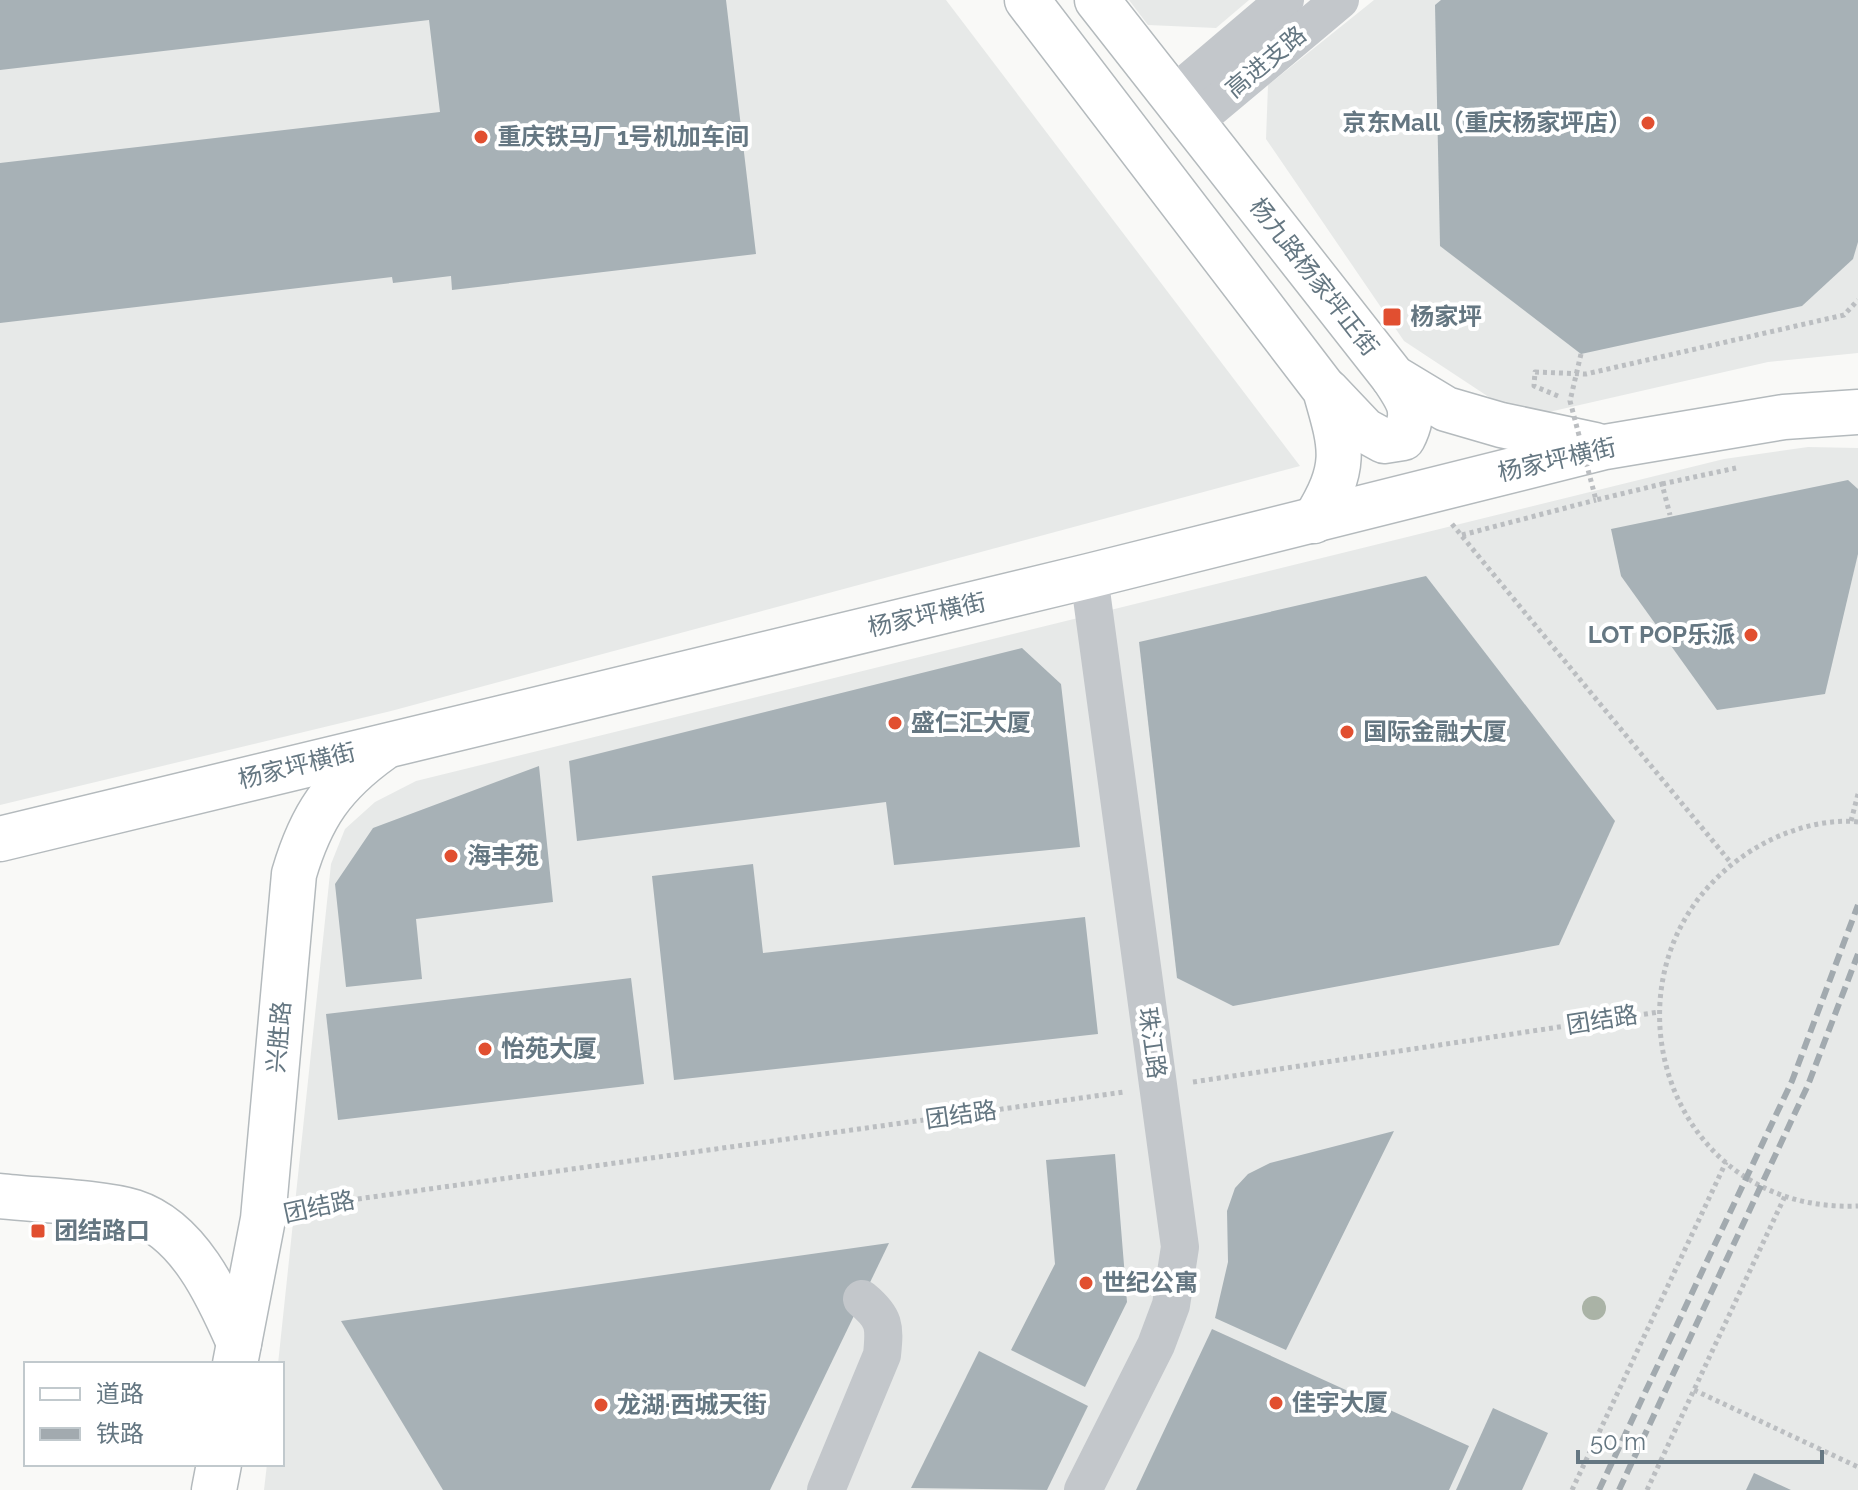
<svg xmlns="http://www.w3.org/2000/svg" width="1858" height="1490" viewBox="0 0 1858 1490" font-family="Raleway,'Noto Sans SC',sans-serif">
<rect width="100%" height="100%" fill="#f9f9f7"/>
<!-- built -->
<g fill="#e7e9e8">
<polygon points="0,0 946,0 1300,466 391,711 0,805"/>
<polygon points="1129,0 1249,0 1216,28 1148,25"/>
<polygon points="1374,0 1858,0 1858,353 1768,362 1549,412 1510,411 1404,341 1266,139 1268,85"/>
<polygon points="1808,447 1858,448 1858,1490 264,1490 267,1464 282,1464 282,1364 278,1364 331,864 345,829 375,802 416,781 1724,459"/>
</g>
<!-- building -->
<g fill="#a7b1b6">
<polygon points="0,0 726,0 756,254 452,290 451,276 393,283 392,277 0,323 0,163 440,112 429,20 0,70"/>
<polygon points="1441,0 1858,0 1858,242 1853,259 1802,306 1581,354 1440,246 1435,5"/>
<polygon points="1848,480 1858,489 1858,554 1825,694 1717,710 1621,576 1611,529"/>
<polygon points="1426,576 1615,821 1559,945 1233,1006 1177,978 1139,642"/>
<polygon points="1022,648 1061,684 1080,847 894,865 886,802 577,841 569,761"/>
<polygon points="539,766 553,902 416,919 422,979 346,987 335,884 373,828"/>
<polygon points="753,864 763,953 1085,917 1098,1034 674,1080 652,876"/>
<polygon points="631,978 644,1084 338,1120 326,1014"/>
<polygon points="1394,1131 1286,1350 1215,1318 1228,1262 1227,1211 1235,1188 1248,1174 1270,1163"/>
<polygon points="1115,1154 1127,1302 1085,1387 1011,1350 1055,1264 1046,1160"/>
<polygon points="889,1243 770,1490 443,1490 341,1321"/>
<polygon points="1212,1329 1469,1446 1449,1490 1136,1490"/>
<polygon points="979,1351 1088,1406 1047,1490 911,1488"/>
<polygon points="1493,1408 1548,1433 1522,1490 1456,1490"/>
<polygon points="1754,1473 1791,1490 1746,1490"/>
</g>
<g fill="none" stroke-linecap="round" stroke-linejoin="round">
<defs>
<g id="major">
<path d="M1027,0L1325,390C1342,449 1348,466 1314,521"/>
<polyline points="1097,0 1393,377 1446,409 1501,425 1595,445"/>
<path d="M1327,391L1364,430L1384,441L1403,438C1417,411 1409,401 1393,377"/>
<polyline points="0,839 1089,576 1605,447 1784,417 1858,412"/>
<path d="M0,1196C36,1200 101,1202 134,1212C189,1230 218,1295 239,1343"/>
<path d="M235,1364L263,1219L294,874C311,816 333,784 382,749"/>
<polyline points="214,1490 219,1464"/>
</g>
</defs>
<!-- major casing -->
<use href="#major" stroke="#b4babd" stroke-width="47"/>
<!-- path -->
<g stroke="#bbbec1" stroke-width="5" stroke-dasharray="4 4" stroke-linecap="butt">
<polyline points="1558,396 1534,386 1535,372 1586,374 1844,315 1858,300"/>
<polyline points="1662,484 1736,468"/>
<polyline points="1452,524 1731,863"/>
<polyline points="1462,535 1596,500"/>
<polyline points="1851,821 1858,794"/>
<path d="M1858,822C1824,818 1783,831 1754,849C1585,953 1657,1215 1858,1206"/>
<polyline points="1193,1082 1659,1012"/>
<polyline points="303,1210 336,1202 1124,1092"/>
<polyline points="1694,1390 1858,1467"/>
<polyline points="1572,1490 1726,1162"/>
<polyline points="1647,1490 1785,1196"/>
</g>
<!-- minor -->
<g stroke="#c3c7cb" stroke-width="38">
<polyline points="1171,97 1285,0"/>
<polyline points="1192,124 1340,0"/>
<path d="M826,1490L882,1355C885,1326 885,1318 862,1299"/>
<polyline points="1083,1490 1156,1345 1171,1305 1180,1247 1089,576"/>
</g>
<!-- major -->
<use href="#major" stroke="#fff" stroke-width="44"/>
<!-- rail -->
<g stroke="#a2aaaf" stroke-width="6" stroke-dasharray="12 6" stroke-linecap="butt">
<polyline points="1599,1490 1792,1081 1858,905"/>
<polyline points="1619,1490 1808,1085 1858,954"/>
</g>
<!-- path-bridge -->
<polyline stroke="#bbbec1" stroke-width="5" stroke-dasharray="4 4" stroke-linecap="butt" points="1581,354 1570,401 1596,500 1662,484 1670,515"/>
</g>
<!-- trees -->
<circle fill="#aab3a6" cx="1594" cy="1308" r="12"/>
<!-- markers -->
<g fill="#e14f30" stroke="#fff" stroke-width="3">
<circle cx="1648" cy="123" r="8"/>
<circle cx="481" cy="137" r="8"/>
<rect x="1382" y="307" width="20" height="20" rx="4"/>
<circle cx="1751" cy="635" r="8"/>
<circle cx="895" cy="723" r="8"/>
<circle cx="1347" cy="732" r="8"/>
<circle cx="451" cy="856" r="8"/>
<circle cx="485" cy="1049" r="8"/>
<rect x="30" y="1223" width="16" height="16" rx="4"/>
<circle cx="1086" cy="1283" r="8"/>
<circle cx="1276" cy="1403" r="8"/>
<circle cx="601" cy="1405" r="8"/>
</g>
<g text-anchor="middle" stroke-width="8" stroke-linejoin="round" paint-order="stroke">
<!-- street labels -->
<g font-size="24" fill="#657782" stroke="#fff">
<text transform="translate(1266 62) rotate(-40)" y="8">高进支路</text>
<text transform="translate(1314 277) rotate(52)" y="8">杨九路杨家坪正街</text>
<text transform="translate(1557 460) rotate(-13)" y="8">杨家坪横街</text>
<text transform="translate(927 615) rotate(-13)" y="8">杨家坪横街</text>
<text transform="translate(297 766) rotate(-14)" y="8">杨家坪横街</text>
<text transform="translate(1602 1020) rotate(-9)" y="8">团结路</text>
<text transform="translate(279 1037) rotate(-85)" y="8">兴胜路</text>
<text transform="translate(1152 1043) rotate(82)" y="8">珠江路</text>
<text transform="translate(961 1115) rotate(-8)" y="8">团结路</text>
<text transform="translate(319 1207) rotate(-12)" y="8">团结路</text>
</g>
<!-- poi labels -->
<g font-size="24" font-weight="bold" fill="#657782" stroke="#fff" text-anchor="start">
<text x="1632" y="131" text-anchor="end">京东Mall（重庆杨家坪店）</text>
<text x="497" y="145">重庆铁马厂1号机加车间</text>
<text x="1410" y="325">杨家坪</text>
<text x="1735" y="643" text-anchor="end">LOT POP乐派</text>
<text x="911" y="731">盛仁汇大厦</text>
<text x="1363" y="740">国际金融大厦</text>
<text x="467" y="864">海丰苑</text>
<text x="501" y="1057">怡苑大厦</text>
<text x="54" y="1239">团结路口</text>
<text x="1102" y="1291">世纪公寓</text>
<text x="1292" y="1411">佳宇大厦</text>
<text x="617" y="1413">龙湖·西城天街</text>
</g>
</g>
<!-- legend -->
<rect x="24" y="1362" width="260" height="104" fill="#ffffff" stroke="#c1c9cd" stroke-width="2"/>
<rect x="40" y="1388" width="40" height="12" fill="#ffffff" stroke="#c1c9cd" stroke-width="2"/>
<text x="96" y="1402" font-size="24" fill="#657782">道路</text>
<rect x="40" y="1428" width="40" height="12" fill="#a2aaaf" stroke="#c1c9cd" stroke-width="2"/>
<text x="96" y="1442" font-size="24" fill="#657782">铁路</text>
<!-- scale -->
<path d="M1578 1450v12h244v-12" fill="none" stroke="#657782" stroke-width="4"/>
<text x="1590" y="1450" font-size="24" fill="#657782" stroke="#ffffff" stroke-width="6" paint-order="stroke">50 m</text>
</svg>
